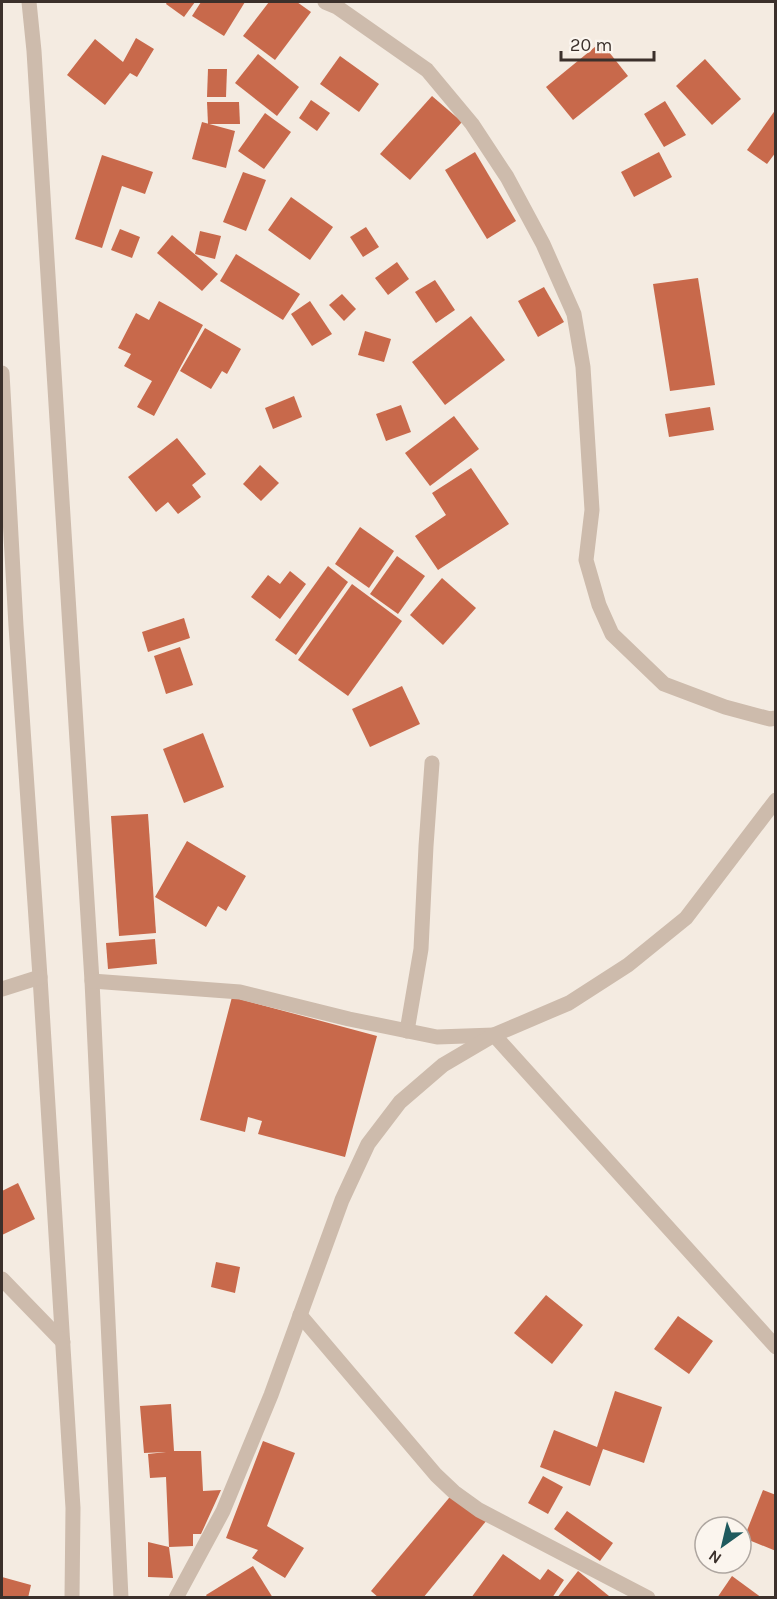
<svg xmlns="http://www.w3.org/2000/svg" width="777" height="1599" viewBox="0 0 777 1599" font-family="Karla,sans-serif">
<rect width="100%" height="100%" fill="#f4ebe1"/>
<!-- building -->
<g fill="#c8694b">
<polygon points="167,2 195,2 184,17 166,4"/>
<polygon points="201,2 245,2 224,36 192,16"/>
<polygon points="269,2 297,2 311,12 275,60 243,36"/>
<polygon points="136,38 154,49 137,77 130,73 105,105 67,75 95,39 123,62"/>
<polygon points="601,42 628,76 573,120 546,87"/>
<polygon points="258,54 299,87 277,116 235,83"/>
<polygon points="340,56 379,84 359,112 320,84"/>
<polygon points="705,59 741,99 712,125 676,86"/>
<polygon points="208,69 227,69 226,97 207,97"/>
<polygon points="432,96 462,122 410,180 380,154"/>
<polygon points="311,100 330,113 317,131 299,118"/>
<polygon points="665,101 686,135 664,147 644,114"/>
<polygon points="207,102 239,102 240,124 208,124"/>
<polygon points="776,109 776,152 767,164 747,150"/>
<polygon points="265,113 291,132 264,169 238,151"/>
<polygon points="202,122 235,131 226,168 192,159"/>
<polygon points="475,152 516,221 487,239 445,170"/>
<polygon points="659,152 672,177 634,197 621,172"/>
<polygon points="102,155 153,172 145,194 122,186 102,248 75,239"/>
<polygon points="243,172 266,180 246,231 223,222"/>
<polygon points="291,197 333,227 310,260 268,230"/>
<polygon points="366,227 379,247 363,257 350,237"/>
<polygon points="120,229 140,237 132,258 111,250"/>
<polygon points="200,231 221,236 215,259 195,254"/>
<polygon points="172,235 218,274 202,291 157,253"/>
<polygon points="236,254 300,294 283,320 220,281"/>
<polygon points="397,262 409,279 388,295 375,278"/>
<polygon points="698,278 715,385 670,391 653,284"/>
<polygon points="435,280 455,310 436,323 415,292"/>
<polygon points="544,287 564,322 538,337 518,301"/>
<polygon points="342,294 356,309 344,321 329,305"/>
<polygon points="159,301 203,325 154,416 137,407 152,381 124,366 131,354 118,348 136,313 149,320"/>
<polygon points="310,301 332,334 312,346 291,314"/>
<polygon points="471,316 505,360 445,405 412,362"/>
<polygon points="205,328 241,349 227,374 222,371 211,389 180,371"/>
<polygon points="365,331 391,339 384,362 358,355"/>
<polygon points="294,396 302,417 273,429 265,408"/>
<polygon points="401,405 411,432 386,441 376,414"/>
<polygon points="710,407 714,430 669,437 665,414"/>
<polygon points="454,416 479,449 430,486 405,453"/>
<polygon points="177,438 206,474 192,485 201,497 178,514 168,502 156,512 128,477"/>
<polygon points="260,465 279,483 261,501 243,484"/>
<polygon points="471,468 509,524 438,570 415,536 446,515 432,493"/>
<polygon points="360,527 394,551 369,588 335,564"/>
<polygon points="397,556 425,576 398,614 370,594"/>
<polygon points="328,566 348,582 296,655 275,640"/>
<polygon points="290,571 306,584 280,619 251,597 268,575 280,584"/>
<polygon points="442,578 476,608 443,645 410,615"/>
<polygon points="352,584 402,621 348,696 298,660"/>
<polygon points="184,618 190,638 148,652 142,632"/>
<polygon points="180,647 193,685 166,694 154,656"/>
<polygon points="402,686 420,724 370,747 352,709"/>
<polygon points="203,733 224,787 184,803 163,749"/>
<polygon points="148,814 156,933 119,936 111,816"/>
<polygon points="187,841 246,876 226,911 218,906 206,927 155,897"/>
<polygon points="155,939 157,964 108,969 106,943"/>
<polygon points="232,997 377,1036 345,1157 258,1134 262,1121 248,1117 245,1132 200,1120"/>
<polygon points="18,1183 35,1219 2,1235 2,1191"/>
<polygon points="216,1262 240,1267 235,1293 211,1287"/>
<polygon points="546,1295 583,1325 552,1364 514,1333"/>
<polygon points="678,1316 713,1341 689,1374 654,1349"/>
<polygon points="615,1391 662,1407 644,1463 603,1449 590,1486 540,1467 554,1430 597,1447"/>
<polygon points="171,1404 174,1451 201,1451 203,1491 221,1490 201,1534 193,1534 193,1546 169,1547 166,1477 150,1478 148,1454 166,1452 144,1453 140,1406"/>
<polygon points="263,1441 295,1453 267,1526 304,1548 285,1578 252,1558 258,1550 226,1538"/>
<polygon points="543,1476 563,1487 548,1514 528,1503"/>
<polygon points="763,1490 776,1495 776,1551 744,1538"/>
<polygon points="454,1492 487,1520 423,1598 379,1598 371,1591"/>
<polygon points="567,1511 613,1543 600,1561 554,1529"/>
<polygon points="148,1542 169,1547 173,1578 148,1577"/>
<polygon points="503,1554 540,1580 548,1569 564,1580 552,1598 471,1598"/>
<polygon points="253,1566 273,1598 208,1598 206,1595"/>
<polygon points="578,1571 609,1596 607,1598 557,1598"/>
<polygon points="732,1576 762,1598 717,1598"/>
<polygon points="2,1577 31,1585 28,1598 2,1598"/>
</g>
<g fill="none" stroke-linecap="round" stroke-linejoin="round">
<!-- minor -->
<g stroke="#cdbbac" stroke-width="15">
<polyline points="29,2 34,51 92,981 121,1598"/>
<polyline points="325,2 337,7 427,70 472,124 507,177 543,244 574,314 583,367 592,510 586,560 599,605 612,634 664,684 725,707 770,719 776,718"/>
<polyline points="2,373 16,626 40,977 73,1508 72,1598"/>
<polyline points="92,981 240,992 349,1019 437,1037 494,1035 776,1347"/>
<polyline points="2,989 40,977"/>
<polyline points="407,1031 421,949 426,846 432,763"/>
<polyline points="2,1279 63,1342"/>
<polyline points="300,1315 436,1475 454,1492 479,1510 648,1598"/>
<polyline points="176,1598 223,1511 271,1395 342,1200 368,1144 400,1102 443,1065 494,1035 569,1003 628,965 686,918 776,800"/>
</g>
</g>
<!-- border -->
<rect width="777" height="1599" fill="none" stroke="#3b302b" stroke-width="6"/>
<!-- north arrow -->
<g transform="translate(723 1545) rotate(214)"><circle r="28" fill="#fbf5ee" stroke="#aea6a0" stroke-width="1.5"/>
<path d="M0-4.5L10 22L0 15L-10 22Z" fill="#1f5a5e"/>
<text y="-9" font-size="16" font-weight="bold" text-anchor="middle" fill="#3b302b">N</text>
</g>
<!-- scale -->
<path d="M561 51v9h93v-9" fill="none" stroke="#3b302b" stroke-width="3"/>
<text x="570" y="51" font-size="18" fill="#3b302b" stroke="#fbf5ee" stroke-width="4.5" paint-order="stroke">20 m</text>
</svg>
